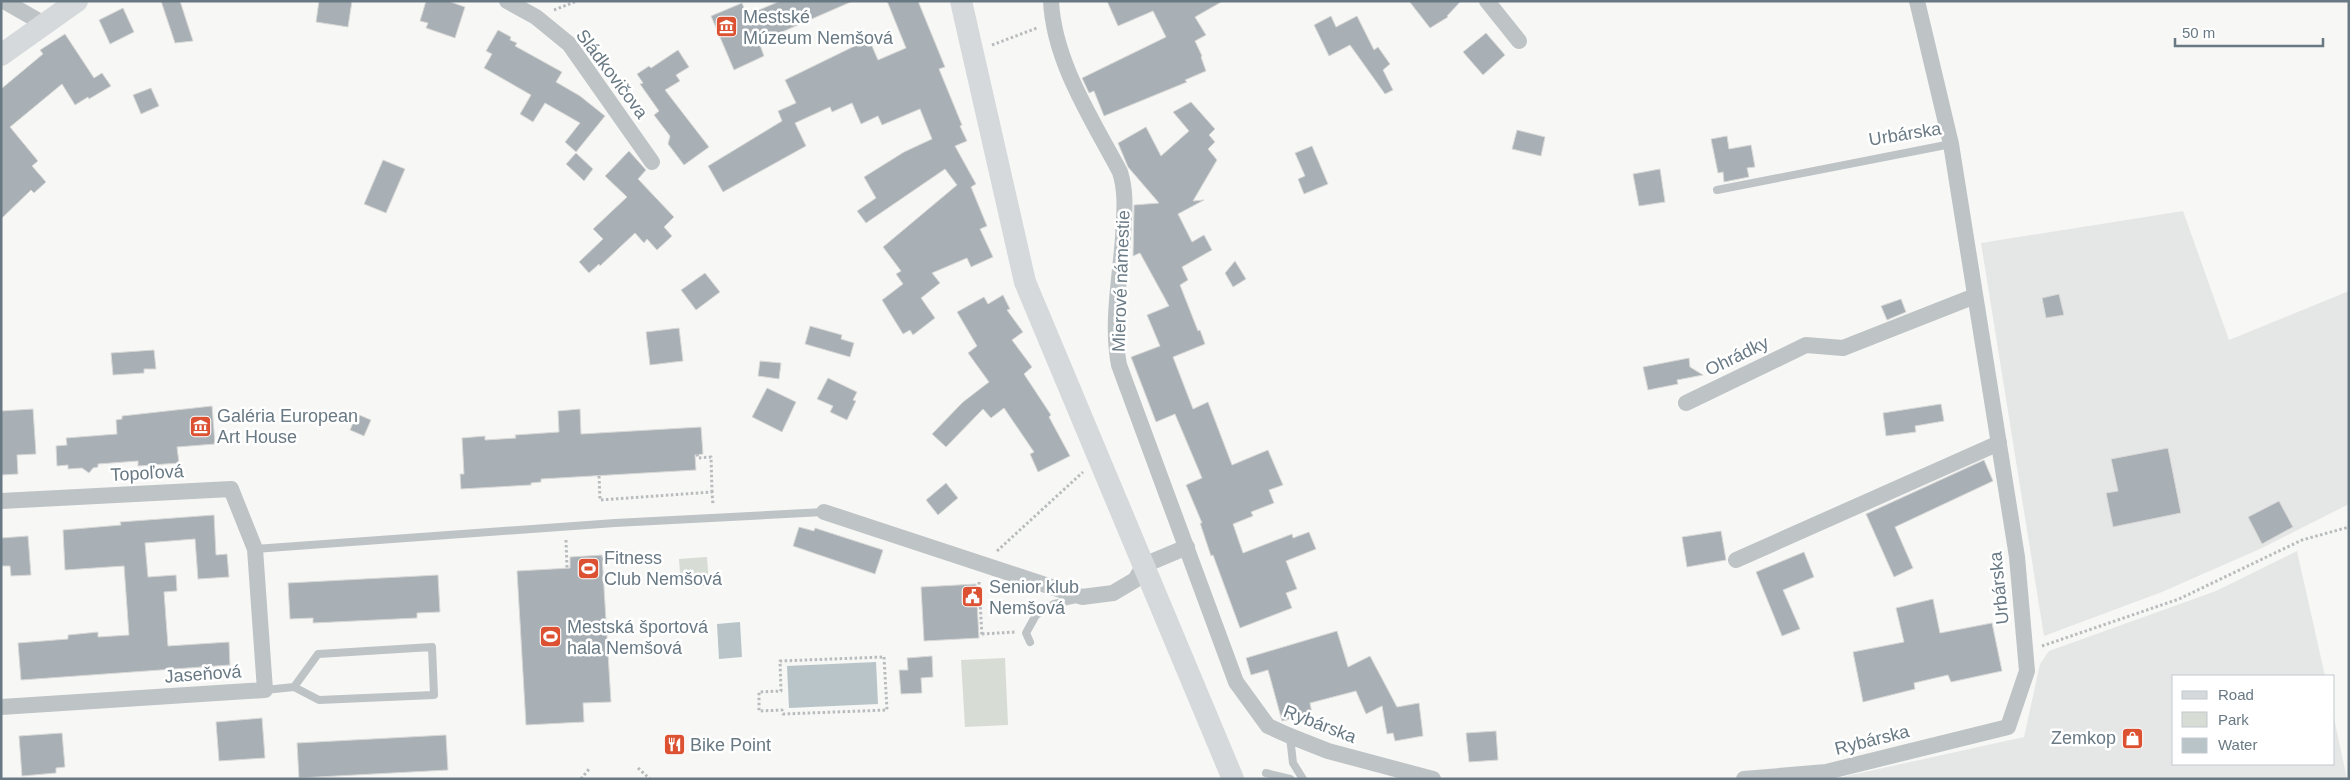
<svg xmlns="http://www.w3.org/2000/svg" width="2350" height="780" viewBox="0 0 2350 780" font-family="Arial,sans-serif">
<rect width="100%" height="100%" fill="#f7f7f5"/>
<!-- built -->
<g fill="#e5e6e6">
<polygon points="2183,211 2229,340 2349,291 2349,504 2262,548 2162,592 2044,636 1981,243"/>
<polygon points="2297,551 2325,676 2174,676 2174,764 2334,764 2334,718 2347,779 1833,779 2024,737 2040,664 2049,651 2216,591"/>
</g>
<!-- green -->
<g fill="#d7dcd4">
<polygon points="707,557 709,586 681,587 679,559"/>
<polygon points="1005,658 1008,725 965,727 961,660"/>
</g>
<!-- water -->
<g fill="#b8c4c8">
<polygon points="740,622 742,657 719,659 717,624"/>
<polygon points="876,662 878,704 789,708 787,666"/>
</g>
<!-- building -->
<g fill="#a8b0b5" stroke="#d9d9d7">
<polygon points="161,1 180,1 193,41 175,43"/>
<polygon points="319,1 352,1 348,27 316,22"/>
<polygon points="426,1 448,1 465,7 455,38 426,28 428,23 420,21"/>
<polygon points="780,1 853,1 759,42 764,56 734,70 711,16 742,3 747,15"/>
<polygon points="887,1 918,1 945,67 939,69 962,125 960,126 967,141 955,146 976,184 971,187 987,226 980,229 993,257 971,267 967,258 932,273 940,283 921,298 935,318 913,335 910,330 903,334 882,300 903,284 896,274 901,271 883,247 957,185 945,169 866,223 857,211 876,198 864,177 904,152 932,139 920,109 882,125 878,116 861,124 852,103 832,112 830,107 795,123 806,146 723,192 708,166 782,121 778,111 796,103 785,80 869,39 878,60 906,48"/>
<polygon points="1107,1 1223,1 1195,17 1206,35 1195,41 1202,56 1201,57 1206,71 1185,80 1187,82 1104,116 1094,91 1089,93 1082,78 1166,37 1153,11 1118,26"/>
<polygon points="1409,1 1461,1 1447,16 1448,17 1430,28"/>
<polygon points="123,8 134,32 110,44 99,20"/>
<polygon points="1331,16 1336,27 1357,16 1374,50 1378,47 1390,64 1383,70 1393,90 1385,94 1350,45 1329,56 1314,25"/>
<polygon points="498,30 511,37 510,40 517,43 515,46 562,72 556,82 580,96 605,116 576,152 565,142 580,123 545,103 533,122 520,114 531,95 484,68 492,54 486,51"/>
<polygon points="1486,33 1505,55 1483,75 1463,52"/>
<polygon points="65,34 94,78 102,73 111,86 89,99 88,97 75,105 62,84 10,127 38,161 32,166 46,182 34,193 31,190 1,219 1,89 43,54 40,50"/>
<polygon points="678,50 689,67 676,75 680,81 665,90 709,147 684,165 668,144 670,136 654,115 659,111 640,84 643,83 637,74 649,66 651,68"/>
<polygon points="151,88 159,106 141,114 133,95"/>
<polygon points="1191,102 1215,129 1209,135 1215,142 1208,149 1217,160 1193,201 1204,200 1178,214 1192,242 1204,235 1212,250 1182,267 1188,280 1180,285 1198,331 1200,330 1205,344 1173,357 1193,409 1208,402 1232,465 1268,450 1283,485 1269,490 1274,503 1251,512 1253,516 1233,524 1243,553 1292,534 1293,538 1309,532 1316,549 1286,561 1297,589 1286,593 1292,608 1240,628 1213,555 1211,556 1200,523 1202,523 1186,485 1202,478 1175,414 1156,422 1131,357 1160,346 1147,315 1169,306 1140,253 1133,256 1134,205 1159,203 1128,167 1118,143 1146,127 1161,156 1189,131 1173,112"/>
<polygon points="1517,130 1545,137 1541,156 1512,149"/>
<polygon points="1727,136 1729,149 1751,145 1755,167 1747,168 1749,177 1724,182 1723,172 1718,173 1711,139"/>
<polygon points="1312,146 1328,184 1304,194 1298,179 1305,176 1295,153"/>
<polygon points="629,151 646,170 638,179 674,217 664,227 672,236 657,250 647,239 644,243 635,233 600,266 599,264 589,273 579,262 603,239 593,229 627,197 605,176"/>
<polygon points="576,153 593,169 584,181 566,164"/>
<polygon points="383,160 405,169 386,213 364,204"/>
<polygon points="1660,169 1665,202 1639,206 1633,174"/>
<polygon points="1235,261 1246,279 1233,287 1225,273"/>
<polygon points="705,273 720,292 696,310 681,290"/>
<polygon points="2059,294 2064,315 2046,318 2042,298"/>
<polygon points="1003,295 1010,309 1007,310 1023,332 1012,340 1032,367 1024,374 1051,415 1049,417 1070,456 1038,472 1030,454 1034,452 1004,408 991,418 983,409 946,447 932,434 963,402 989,382 968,353 977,346 957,312 984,297 988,304"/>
<polygon points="1901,299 1906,312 1887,320 1881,306"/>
<polygon points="810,326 842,335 841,339 854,343 850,357 805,344"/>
<polygon points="679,328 683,361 650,365 646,332"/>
<polygon points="154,350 156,369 144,369 144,373 113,375 111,353"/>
<polygon points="1689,358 1690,367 1703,375 1677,380 1678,384 1648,390 1643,367"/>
<polygon points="760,361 781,363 779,379 758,376"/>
<polygon points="828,378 857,392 853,400 856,401 847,420 830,412 833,406 817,399"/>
<polygon points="767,388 796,402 782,432 752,417"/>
<polygon points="1941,404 1944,421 1915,426 1916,432 1886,436 1883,413"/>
<polygon points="212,406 215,444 177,447 179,463 138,466 138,461 98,464 98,467 93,468 89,473 82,468 68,469 68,465 57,466 56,446 67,445 66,438 117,434 116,420 122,419 122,416"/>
<polygon points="33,409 36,454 17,455 18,474 1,475 1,411"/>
<polygon points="580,409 581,434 701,427 703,454 695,455 696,470 541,479 541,482 531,483 531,485 461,489 460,474 464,474 462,438 485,436 485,440 516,438 515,435 559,432 558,411"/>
<polygon points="357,414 371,420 364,436 350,430"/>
<polygon points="2168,448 2181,513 2113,527 2106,493 2118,491 2111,459"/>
<polygon points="1984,460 1993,481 1895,527 1913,568 1894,577 1866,514"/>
<polygon points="946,483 958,498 938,515 926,500"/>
<polygon points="2279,501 2293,527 2262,544 2248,517"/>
<polygon points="214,515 216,555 227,554 229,577 198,579 195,539 145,543 148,577 176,575 177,591 164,592 168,646 229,642 230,665 21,680 18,643 68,639 68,635 98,632 98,637 129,635 124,566 65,570 63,530 121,525 120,522"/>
<polygon points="799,527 814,531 815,528 883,550 875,574 793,546"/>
<polygon points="1721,531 1726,560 1687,567 1682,537"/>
<polygon points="28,536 31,575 11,576 10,566 1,566 1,538"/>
<polygon points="1804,552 1814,577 1783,590 1800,629 1782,636 1756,572"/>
<polygon points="602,555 611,702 583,703 584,722 526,725 517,571 570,568 570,557"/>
<polygon points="438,575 440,612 417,613 417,618 313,623 313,618 290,619 288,583"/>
<polygon points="976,584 979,638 924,641 921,587"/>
<polygon points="1933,599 1940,633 1992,623 2002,671 1951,682 1948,675 1914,683 1915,689 1863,702 1853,652 1904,642 1896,608"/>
<polygon points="1337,631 1348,667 1370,656 1397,707 1419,703 1423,736 1395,741 1393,733 1387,734 1382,706 1366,714 1356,691 1310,703 1312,714 1282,721 1268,670 1251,675 1246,658"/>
<polygon points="932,656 933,677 921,678 922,693 901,694 899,670 908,670 907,658"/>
<polygon points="262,718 265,758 219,761 216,722"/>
<polygon points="1496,731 1498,760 1469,762 1466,733"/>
<polygon points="62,733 65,767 56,768 56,773 22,776 19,736"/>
<polygon points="446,735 448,770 299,778 297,743"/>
</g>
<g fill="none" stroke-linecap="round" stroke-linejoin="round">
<!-- path -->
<g stroke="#b9bcbe" stroke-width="3" stroke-dasharray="2.5 2.5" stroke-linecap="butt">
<polyline points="554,10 577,1"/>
<polyline points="992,45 1037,28"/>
<polyline points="697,454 698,458 711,457 712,492"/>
<polyline points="599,476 600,500 712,492 713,505"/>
<polyline points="566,540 567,568"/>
<polyline points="997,551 1083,472"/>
<polyline points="602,559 633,558"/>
<polyline points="979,582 982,637"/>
<polyline points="982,634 1015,632"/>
<polyline points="2042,646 2179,599 2302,540 2349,527"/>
<polygon points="884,657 887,710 783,714 782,710 759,711 759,692 781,691 780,661"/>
<polyline points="638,768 650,779"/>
<polyline points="581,779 589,769"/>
</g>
<!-- lane -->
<g stroke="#bec3c6" stroke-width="8">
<polyline points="1717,190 1951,144"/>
<polyline points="255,549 615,523 824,512"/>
<polyline points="1030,642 1026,633 1036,615 1054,604 1076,599"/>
<polyline points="265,690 294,687 319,700 434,695 432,647 318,654 294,687"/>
<polyline points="1290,737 1293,763 1303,779"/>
<polyline points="1266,773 1290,779"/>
</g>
<!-- street -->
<g stroke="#bec3c6" stroke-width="16">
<polyline points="4,1 44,24"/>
<polyline points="507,1 536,17 569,44 652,162"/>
<path d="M1051,1C1054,62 1092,119 1120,172C1127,194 1124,215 1123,238C1120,279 1111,324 1119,365L1236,682L1268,726L1290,736L1328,751L1433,779"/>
<polyline points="1487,1 1519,41"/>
<polyline points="1686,403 1806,345 1843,348 1975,296"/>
<polyline points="1,501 231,489 255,549 265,690 1,707"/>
<polyline points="824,512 1082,597 1113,593 1135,580 1144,565 1187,547"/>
<polyline points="1736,560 1999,443"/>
<polyline points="1744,779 1826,772 2008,727 2027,671 2017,557 1951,144 1917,1"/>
</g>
<!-- secondary -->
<g stroke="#d5d9dc" stroke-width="22">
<polyline points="961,1 1025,282 1233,779"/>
<polyline points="1,55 77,1"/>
</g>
</g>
<!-- icons -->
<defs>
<symbol id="museum-square" viewBox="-11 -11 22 22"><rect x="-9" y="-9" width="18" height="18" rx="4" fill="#db5131" stroke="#fff"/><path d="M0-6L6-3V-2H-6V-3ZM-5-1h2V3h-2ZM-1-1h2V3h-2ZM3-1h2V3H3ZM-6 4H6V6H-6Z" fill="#fff"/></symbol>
<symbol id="stadium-square" viewBox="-11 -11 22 22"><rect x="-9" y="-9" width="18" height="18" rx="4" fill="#db5131" stroke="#fff"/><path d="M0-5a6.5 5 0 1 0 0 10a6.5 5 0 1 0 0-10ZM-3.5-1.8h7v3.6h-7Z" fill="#fff"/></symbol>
<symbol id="civic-square" viewBox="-11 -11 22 22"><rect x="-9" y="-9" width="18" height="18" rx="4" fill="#db5131" stroke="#fff"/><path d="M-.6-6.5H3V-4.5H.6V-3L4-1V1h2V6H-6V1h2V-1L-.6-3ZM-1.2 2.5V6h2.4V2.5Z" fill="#fff"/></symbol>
<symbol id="shop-square" viewBox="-11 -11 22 22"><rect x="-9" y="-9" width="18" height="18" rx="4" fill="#db5131" stroke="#fff"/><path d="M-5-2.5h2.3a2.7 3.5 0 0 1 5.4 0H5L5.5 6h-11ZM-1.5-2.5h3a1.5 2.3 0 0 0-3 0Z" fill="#fff"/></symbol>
<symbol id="restaurant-square" viewBox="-11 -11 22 22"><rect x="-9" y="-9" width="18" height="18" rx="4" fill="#db5131" stroke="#fff"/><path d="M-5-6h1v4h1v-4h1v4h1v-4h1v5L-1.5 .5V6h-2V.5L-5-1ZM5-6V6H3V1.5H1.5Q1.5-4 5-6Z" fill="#fff"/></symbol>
</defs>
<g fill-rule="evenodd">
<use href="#museum-square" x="714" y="14" width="25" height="25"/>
<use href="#museum-square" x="188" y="414" width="25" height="25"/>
<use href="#stadium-square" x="576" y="556" width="25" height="25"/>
<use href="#civic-square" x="960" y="584" width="25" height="25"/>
<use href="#stadium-square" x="538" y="624" width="25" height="25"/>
<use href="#shop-square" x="2120" y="726" width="25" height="25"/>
<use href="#restaurant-square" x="662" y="732" width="25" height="25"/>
</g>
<g text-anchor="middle" stroke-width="5" stroke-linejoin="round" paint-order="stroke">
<!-- poi labels -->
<g font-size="18" fill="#687984" stroke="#fff" text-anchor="start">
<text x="743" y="23">Mestské<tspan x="743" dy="21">Múzeum Nemšová</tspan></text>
<text x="217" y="422">Galéria European<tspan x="217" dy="21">Art House</tspan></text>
<text x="604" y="564">Fitness<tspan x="604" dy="21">Club Nemšová</tspan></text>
<text x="989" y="593">Senior klub<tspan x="989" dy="21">Nemšová</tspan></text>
<text x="567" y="633">Mestská športová<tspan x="567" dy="21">hala Nemšová</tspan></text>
<text x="2116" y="744" text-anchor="end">Zemkop</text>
<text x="690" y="751">Bike Point</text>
</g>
<!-- street labels -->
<g font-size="18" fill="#687984" stroke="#fff">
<text transform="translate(612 74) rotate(53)" y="6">Sládkovičova</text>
<text transform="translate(1905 134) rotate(-9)" y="6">Urbárska</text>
<text transform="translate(1121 281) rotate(-88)" y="6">Mierové námestie</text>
<text transform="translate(1737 356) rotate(-26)" y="6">Ohrádky</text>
<text transform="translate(147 473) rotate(-3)" y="6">Topoľová</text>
<text transform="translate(1999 588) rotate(-96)" y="6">Urbárska</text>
<text transform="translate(203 674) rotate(-4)" y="6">Jaseňová</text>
<text transform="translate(1320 724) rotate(21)" y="6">Rybárska</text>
<text transform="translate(1872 740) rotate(-14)" y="6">Rybárska</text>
</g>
</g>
<!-- border -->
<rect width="2350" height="780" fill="none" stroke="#687984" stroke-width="5"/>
<!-- legend -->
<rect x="2172" y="675" width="162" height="90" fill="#ffffff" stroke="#c3c9ce"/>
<rect x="2182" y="691" width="25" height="8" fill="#d5d9dc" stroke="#c3c9ce"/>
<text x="2218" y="700" font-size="15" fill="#687984">Road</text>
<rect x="2182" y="712" width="25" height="15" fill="#d7dcd4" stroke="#c3c9ce"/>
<text x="2218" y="725" font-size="15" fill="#687984">Park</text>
<rect x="2182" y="738" width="25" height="15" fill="#b8c4c8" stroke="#c3c9ce"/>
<text x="2218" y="750" font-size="15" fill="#687984">Water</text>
<!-- scale -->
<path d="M2175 38v8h148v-8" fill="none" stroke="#687984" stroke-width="2.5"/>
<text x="2182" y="38" font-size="15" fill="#687984" stroke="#ffffff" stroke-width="4" paint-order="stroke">50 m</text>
</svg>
